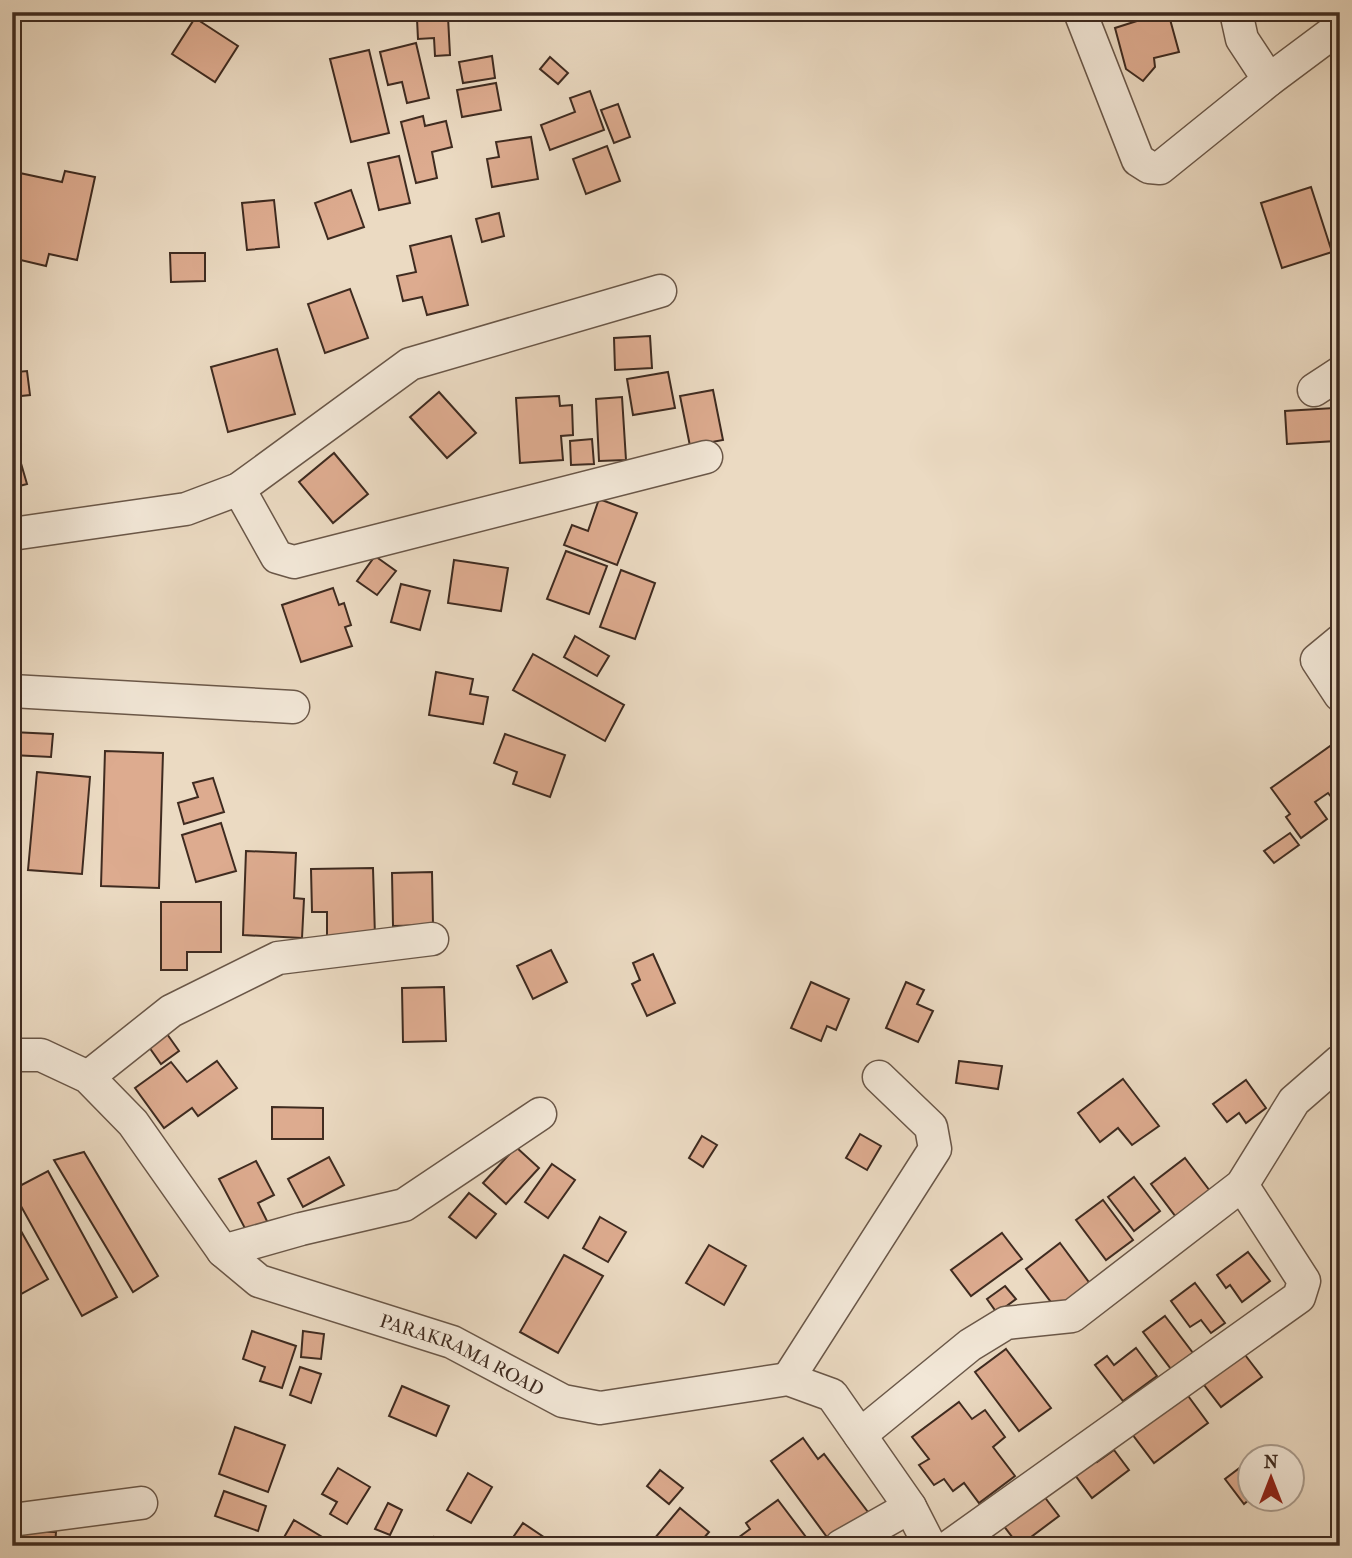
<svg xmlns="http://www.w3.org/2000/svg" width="1352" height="1558" viewBox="0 0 1352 1558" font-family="'IM FELL French Canon',serif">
<rect width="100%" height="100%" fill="#ebdac2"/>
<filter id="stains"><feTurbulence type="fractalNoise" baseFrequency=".00286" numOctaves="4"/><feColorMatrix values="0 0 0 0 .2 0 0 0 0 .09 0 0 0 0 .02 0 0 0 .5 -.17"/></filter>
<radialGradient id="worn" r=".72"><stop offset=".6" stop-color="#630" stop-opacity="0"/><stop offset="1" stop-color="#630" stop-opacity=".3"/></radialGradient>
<!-- building -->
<g fill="#ddab8f" stroke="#3f2b20" stroke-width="2">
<polygon points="1165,12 1168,12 1179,52 1154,58 1155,67 1143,81 1126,69 1115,28"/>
<polygon points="448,17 450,55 435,56 434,38 418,39 417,19"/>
<polygon points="195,18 238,46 215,82 172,54"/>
<polygon points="416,43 429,98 407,103 402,82 388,85 380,52"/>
<polygon points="369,50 389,133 351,142 330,59"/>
<polygon points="492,56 495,78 463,83 459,62"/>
<polygon points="550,57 568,73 558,84 540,69"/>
<polygon points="496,83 501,110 462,117 457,90"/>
<polygon points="590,91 604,130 550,150 541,125 575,112 570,98"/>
<polygon points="618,104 630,137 614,143 601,110"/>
<polygon points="423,116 425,126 446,121 452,147 432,152 437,178 416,183 401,122"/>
<polygon points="531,137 538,179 492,187 487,159 499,157 496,142"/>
<polygon points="607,146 620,181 586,194 573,159"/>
<polygon points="399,156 410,203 379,210 368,163"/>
<polygon points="65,171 95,177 77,260 49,254 46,266 12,258 12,185 15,172 62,182"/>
<polygon points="1311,187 1332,252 1282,268 1261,203"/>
<polygon points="351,190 364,227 328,239 315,203"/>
<polygon points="274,200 279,247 247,250 242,203"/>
<polygon points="499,213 504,236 482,242 476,219"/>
<polygon points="451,236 468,305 427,315 422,297 403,301 397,276 416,272 410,246"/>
<polygon points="170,253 205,253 205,281 171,282"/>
<polygon points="350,289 368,338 325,353 308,304"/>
<polygon points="650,336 652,368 615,370 614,338"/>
<polygon points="277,349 295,414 228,432 211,367"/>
<polygon points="12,353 15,353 17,372 27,371 30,395 12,397"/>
<polygon points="668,372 675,408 633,415 627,379"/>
<polygon points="713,390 723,440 690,446 680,396"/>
<polygon points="439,392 476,433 447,458 410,417"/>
<polygon points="559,396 560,406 572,405 573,435 561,436 563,460 520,463 516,398"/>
<polygon points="622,397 626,460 599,461 596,399"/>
<polygon points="1334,408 1336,441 1287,444 1285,411"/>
<polygon points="592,439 594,464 571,465 570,441"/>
<polygon points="334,453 368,494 333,523 299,482"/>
<polygon points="20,460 27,484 12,488 12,463"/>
<polygon points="599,499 637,513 617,565 564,545 572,525 588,531"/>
<polygon points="566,551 607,566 589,614 547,599"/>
<polygon points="375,556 396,571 377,595 357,581"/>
<polygon points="454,560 508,568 501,611 448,603"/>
<polygon points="621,570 655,583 635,639 600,627"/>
<polygon points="401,584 430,591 420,630 391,622"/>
<polygon points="333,588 339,605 344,603 351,625 345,627 352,646 301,662 282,605"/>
<polygon points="575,636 609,656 597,676 564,657"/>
<polygon points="533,654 624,705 605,741 513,690"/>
<polygon points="436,672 473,679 470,694 488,697 483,724 429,715"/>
<polygon points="12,732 53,734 51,757 12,755"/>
<polygon points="505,734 565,755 550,797 513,784 517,772 494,763"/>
<polygon points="1340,739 1340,808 1328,793 1315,802 1327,819 1301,838 1286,817 1290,814 1271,788"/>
<polygon points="105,751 163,753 159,888 101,886"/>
<polygon points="37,772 90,777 82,874 28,870"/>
<polygon points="213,778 224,812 184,824 178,803 198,797 193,783"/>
<polygon points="221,823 236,871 196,882 182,835"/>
<polygon points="1290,833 1299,845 1274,863 1264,851"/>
<polygon points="246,851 296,853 294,898 304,899 302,938 243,935"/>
<polygon points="12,866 14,866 15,909 12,909"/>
<polygon points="373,868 375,937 327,938 327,912 312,912 311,869"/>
<polygon points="432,872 433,925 393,926 392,873"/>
<polygon points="161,902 221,902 221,952 187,952 187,970 161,970"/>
<polygon points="551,950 567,982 533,999 517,966"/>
<polygon points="653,954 675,1003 647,1016 632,984 640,980 633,963"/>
<polygon points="811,982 849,999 836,1030 827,1026 821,1041 791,1028"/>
<polygon points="906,982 924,990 917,1004 933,1011 918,1042 886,1028"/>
<polygon points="444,987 446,1041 403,1042 402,988"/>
<polygon points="167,1034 179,1051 161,1064 149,1047"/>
<polygon points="217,1061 237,1088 198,1116 192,1108 164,1128 135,1088 171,1062 187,1082"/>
<polygon points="959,1061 1002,1066 998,1089 956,1083"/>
<polygon points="1123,1079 1159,1126 1132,1145 1118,1128 1100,1142 1078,1113"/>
<polygon points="1246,1080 1266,1108 1246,1123 1239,1113 1227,1122 1213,1104"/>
<polygon points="12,1089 18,1137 12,1138"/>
<polygon points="272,1107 323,1108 323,1139 272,1139"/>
<polygon points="860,1134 881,1146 867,1170 846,1158"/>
<polygon points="702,1136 717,1145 703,1167 689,1158"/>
<polygon points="516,1147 539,1168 506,1204 483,1183"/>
<polygon points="84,1152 158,1276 133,1292 54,1160"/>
<polygon points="329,1157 344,1185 303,1207 288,1179"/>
<polygon points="1185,1158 1210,1191 1176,1217 1151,1184"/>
<polygon points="256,1161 274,1195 258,1203 269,1225 249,1236 219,1179"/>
<polygon points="552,1164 575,1180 548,1218 525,1202"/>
<polygon points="48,1171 117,1297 82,1316 12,1190"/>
<polygon points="1134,1177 1160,1211 1134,1231 1108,1197"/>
<polygon points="469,1193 496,1214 476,1238 449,1217"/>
<polygon points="1103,1200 1133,1240 1106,1260 1076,1220"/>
<polygon points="12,1215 48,1279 12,1299"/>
<polygon points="600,1217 626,1232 608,1262 583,1248"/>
<polygon points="1002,1233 1022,1259 971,1296 951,1270"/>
<polygon points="1060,1243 1091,1285 1057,1310 1026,1269"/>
<polygon points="709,1245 746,1266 724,1305 686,1283"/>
<polygon points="1248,1252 1270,1281 1242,1302 1230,1285 1226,1288 1217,1275"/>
<polygon points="564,1255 603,1276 558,1353 520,1332"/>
<polygon points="1195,1283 1225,1323 1211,1333 1201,1320 1190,1327 1171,1301"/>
<polygon points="1005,1286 1016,1299 997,1313 987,1299"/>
<polygon points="1165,1316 1193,1353 1171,1369 1143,1332"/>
<polygon points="252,1331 296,1346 282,1388 260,1381 265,1367 243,1359"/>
<polygon points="303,1331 324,1334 321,1359 301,1357"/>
<polygon points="1136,1348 1157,1376 1123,1401 1095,1365 1107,1356 1114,1365"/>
<polygon points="1006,1349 1051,1408 1019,1431 975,1372"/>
<polygon points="1242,1351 1262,1377 1221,1407 1201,1381"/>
<polygon points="300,1367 321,1374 311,1403 290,1395"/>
<polygon points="402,1386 449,1406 436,1436 389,1416"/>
<polygon points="1183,1389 1208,1423 1154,1463 1129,1430"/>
<polygon points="959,1402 972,1419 985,1410 1005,1437 993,1447 1015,1476 979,1503 964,1483 953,1491 944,1479 934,1485 919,1465 929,1459 912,1437"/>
<polygon points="235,1427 285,1445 268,1492 219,1474"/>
<polygon points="803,1438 818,1459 824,1454 871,1516 832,1544 771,1461"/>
<polygon points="1114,1450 1129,1470 1092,1498 1072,1471 1093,1456 1097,1462"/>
<polygon points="1250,1460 1251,1498 1244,1504 1225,1479"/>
<polygon points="338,1468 370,1487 347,1524 330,1514 337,1502 322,1494"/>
<polygon points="660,1470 683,1488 669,1504 647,1486"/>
<polygon points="468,1473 492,1487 471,1523 447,1510"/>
<polygon points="224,1491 266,1506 258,1531 215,1516"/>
<polygon points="1040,1491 1059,1516 1019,1546 1000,1521"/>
<polygon points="778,1500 812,1545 727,1546 750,1529 746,1523"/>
<polygon points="388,1503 402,1510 390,1535 375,1529"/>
<polygon points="680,1508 709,1532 697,1546 649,1545"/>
<polygon points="294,1520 324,1538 319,1546 279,1546"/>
<polygon points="523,1523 557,1546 507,1546"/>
<polygon points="14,1532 56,1532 55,1546 14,1546"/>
<polygon points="434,1537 447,1546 428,1546"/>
</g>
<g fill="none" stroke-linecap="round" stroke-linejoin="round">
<defs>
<g id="street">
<polyline points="1080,12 1138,160 1149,167 1160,168 1269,80 1340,27"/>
<polyline points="1236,12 1242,39 1269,80"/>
<polyline points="1314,390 1340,373"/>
<polyline points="239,489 277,557 294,562 706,457"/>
<polyline points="12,534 186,509 239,489 410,364 660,291"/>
<polyline points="1340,641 1317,660 1340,695"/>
<polyline points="12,691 293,707"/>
<path id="s1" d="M12,1055H41L88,1077L133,1123L223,1251L259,1281L452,1342L563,1401L600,1408L788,1379L832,1395L910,1507L930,1546"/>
<polyline points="88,1077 171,1011 278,958 432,939"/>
<polyline points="223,1251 301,1229 404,1205 540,1114"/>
<polyline points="788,1379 935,1149 931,1127 879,1077"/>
<polyline points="860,1435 970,1345 1006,1323 1072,1316 1242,1185 1294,1101 1340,1061"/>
<polyline points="12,1520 141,1503"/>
<polyline points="841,1546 910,1507"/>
<polyline points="950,1546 1299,1297 1304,1281 1242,1185"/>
</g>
</defs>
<!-- street casing -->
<use href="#street" stroke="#6a5748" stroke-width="35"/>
<!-- street -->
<use href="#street" stroke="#f2e7d7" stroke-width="32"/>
</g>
<g text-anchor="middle" stroke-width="5" stroke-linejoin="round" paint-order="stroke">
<!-- street labels -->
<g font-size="19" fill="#3f2b20" stroke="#f2e7d7">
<text dy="7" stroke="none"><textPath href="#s1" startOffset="565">PARAKRAMA ROAD</textPath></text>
</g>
</g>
<!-- margin -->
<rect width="1352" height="1558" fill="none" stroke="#ebdac2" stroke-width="42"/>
<rect x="14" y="14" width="1324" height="1530" fill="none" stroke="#3f2b20" stroke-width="3.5"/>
<rect x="21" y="21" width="1310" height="1516" fill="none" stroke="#3f2b20" stroke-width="2"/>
<!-- north arrow -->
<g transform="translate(1271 1478)"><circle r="33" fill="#f2e7d7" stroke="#aa9c8e" stroke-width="2"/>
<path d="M0-5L12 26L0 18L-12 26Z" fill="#8f2418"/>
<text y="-10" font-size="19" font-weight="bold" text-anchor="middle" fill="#3f2b20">N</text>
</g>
<rect width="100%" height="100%" filter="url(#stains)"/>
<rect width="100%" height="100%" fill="url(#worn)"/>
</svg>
